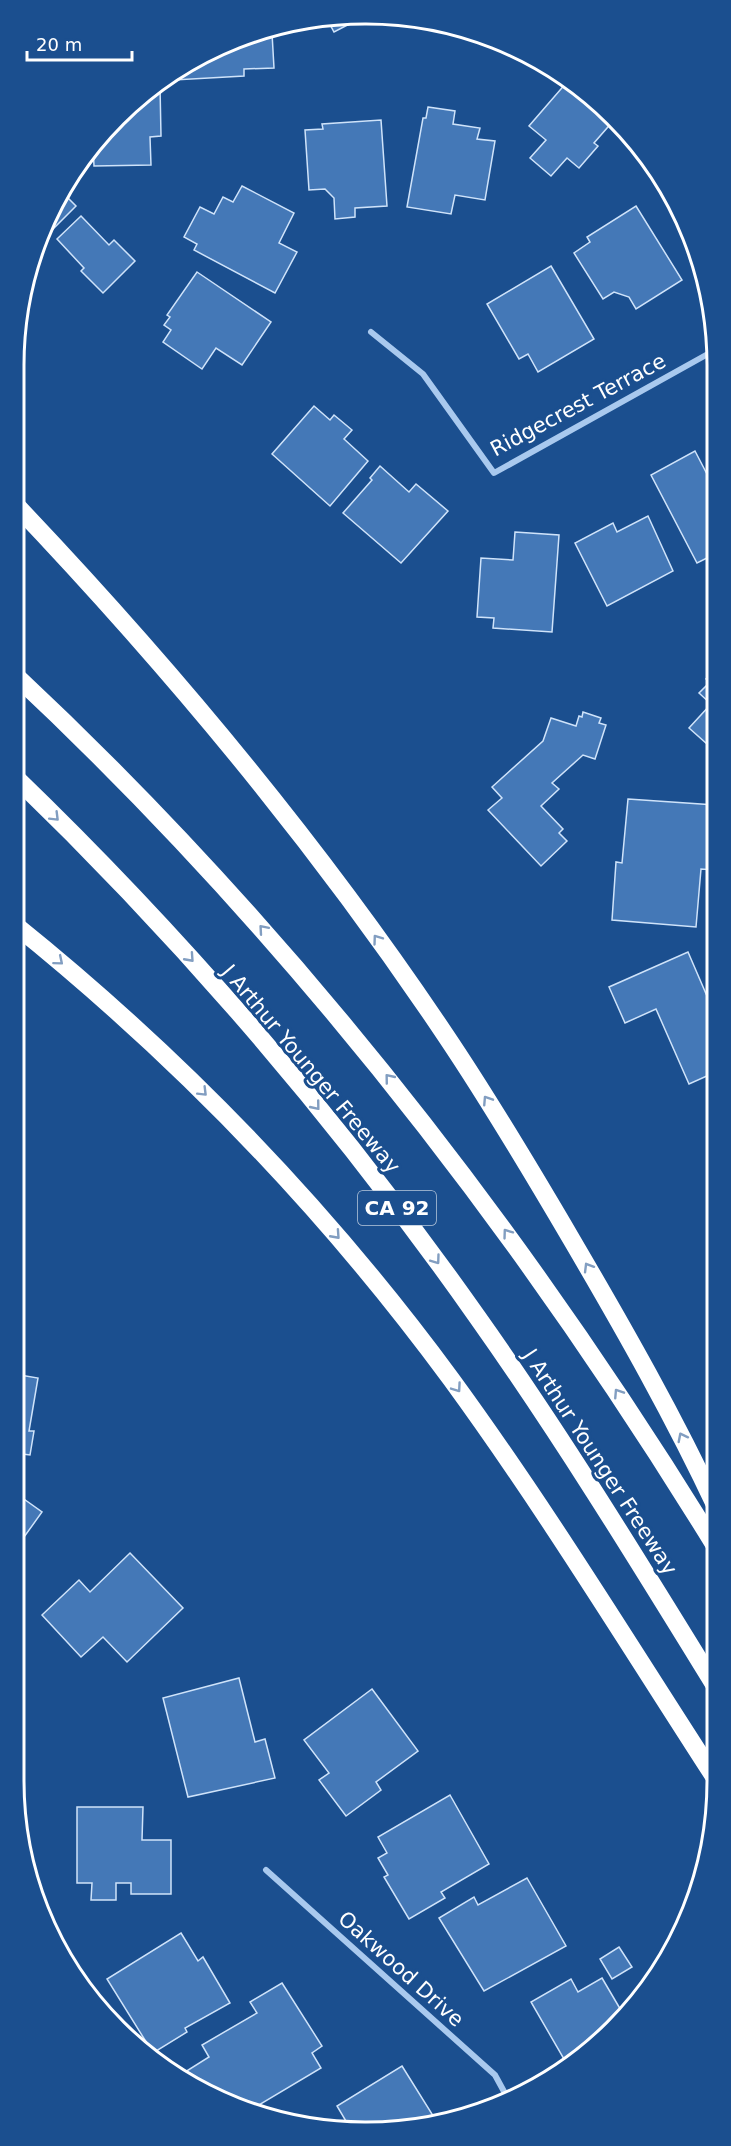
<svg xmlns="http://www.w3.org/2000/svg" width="731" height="2146" viewBox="0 0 731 2146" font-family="'DejaVu Sans',sans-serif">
<rect width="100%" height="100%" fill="#1b4f8f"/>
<!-- building -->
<g fill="#4478b7" stroke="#cfe3fa" stroke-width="1.5">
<polygon points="326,17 359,19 334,32"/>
<polygon points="272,33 274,68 244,69 244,76 174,80 174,75 189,61"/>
<polygon points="567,82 614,120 594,143 598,146 579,168 567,158 551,176 530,158 546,140 529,126"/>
<polygon points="160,86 161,136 150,137 151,165 94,166 93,145"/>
<polygon points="428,107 455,111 453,124 480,128 477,139 495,141 485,200 455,195 451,214 407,207 423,118 426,118"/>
<polygon points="381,120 387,206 355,208 355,217 335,219 334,198 325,189 309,190 305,130 323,129 322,124"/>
<polygon points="242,186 294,213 279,243 297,252 275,293 194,250 197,244 184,237 200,207 214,214 223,197 233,202"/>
<polygon points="65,195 76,206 51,231 48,229"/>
<polygon points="636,206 682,280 636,309 629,297 614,292 603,299 574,253 590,242 587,237"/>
<polygon points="81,216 109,245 114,240 135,261 103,293 81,271 84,268 57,239"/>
<polygon points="551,266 594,339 538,372 528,354 519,359 487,304"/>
<polygon points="197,272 271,322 242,365 216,348 202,369 163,342 171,330 164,325 170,317 167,315"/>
<polygon points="314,406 330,420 334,415 352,430 344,439 368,461 330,506 272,454"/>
<polygon points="695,451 708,476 715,472 715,554 697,563 651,475"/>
<polygon points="380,466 409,492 416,484 448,511 401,563 343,513 372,480 370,478"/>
<polygon points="648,516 673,571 607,606 575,543 613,523 617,532"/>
<polygon points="515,532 559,535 552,632 493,628 494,618 477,617 481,558 513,560"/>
<polygon points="715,669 715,751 689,728 711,704 699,693 710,682 706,679"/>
<polygon points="583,712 601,718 599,723 606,725 595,759 583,755 552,783 559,789 541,806 563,829 559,833 567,841 541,866 488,810 502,798 492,787 543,741 551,718 576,726 579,716 582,717"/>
<polygon points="628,799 715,805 715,870 701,869 696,927 612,920 616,862 622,863"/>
<polygon points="688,952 716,1017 716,1080 712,1082 709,1075 689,1084 656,1009 625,1023 609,987"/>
<polygon points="14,1374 38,1378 29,1431 34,1431 30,1455 14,1453"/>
<polygon points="14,1492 42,1512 14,1551"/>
<polygon points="130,1553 183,1608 127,1662 103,1637 81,1657 42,1615 79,1580 90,1592"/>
<polygon points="239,1678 255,1742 265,1739 275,1778 188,1797 163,1698"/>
<polygon points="372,1689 418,1751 376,1782 381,1790 346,1816 319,1780 329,1773 304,1740"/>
<polygon points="450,1795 489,1864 441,1892 445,1898 409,1919 384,1877 388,1875 378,1858 387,1853 378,1837"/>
<polygon points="77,1807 143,1807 142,1840 171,1840 171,1894 131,1894 131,1883 116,1883 116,1900 91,1900 92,1883 77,1883"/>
<polygon points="527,1878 566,1946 484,1991 439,1918 474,1897 478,1905"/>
<polygon points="181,1933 198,1961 203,1957 230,2003 185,2028 187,2032 153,2053 107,1979"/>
<polygon points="619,1947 632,1967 612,1979 600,1959"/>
<polygon points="602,1978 622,2012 568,2066 531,2002 571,1979 578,1992"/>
<polygon points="282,1983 322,2046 312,2053 321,2068 252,2109 210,2096 190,2081 185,2072 209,2057 202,2045 257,2013 250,2002"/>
<polygon points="402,2066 437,2122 350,2128 337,2106"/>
<polygon points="309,2118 316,2128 301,2124"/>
</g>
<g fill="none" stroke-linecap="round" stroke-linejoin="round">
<!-- street -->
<g stroke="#a9c9ee" stroke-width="6">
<polyline points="371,332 423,374 494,473 715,350"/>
<polyline points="266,1870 495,2075 507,2097"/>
</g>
<!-- highway -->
<g stroke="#fff" stroke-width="18">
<path d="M14,503C171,668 319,846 446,1036C491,1103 532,1172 573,1242C624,1329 674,1417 717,1509"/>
<path d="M14,674C289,931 520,1228 717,1549"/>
<path d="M14,776C185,941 341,1123 478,1318C563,1438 640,1564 717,1689"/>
<path d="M14,924C178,1056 326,1209 451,1379C546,1509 630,1647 717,1781"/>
</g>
</g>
<!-- one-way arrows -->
<defs><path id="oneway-chevron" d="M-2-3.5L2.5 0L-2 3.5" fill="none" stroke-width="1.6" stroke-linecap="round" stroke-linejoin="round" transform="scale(1.5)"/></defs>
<g stroke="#829ec1">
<use href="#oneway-chevron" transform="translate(55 817) rotate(45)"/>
<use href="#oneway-chevron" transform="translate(263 929) rotate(-131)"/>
<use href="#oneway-chevron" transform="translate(377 939) rotate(-126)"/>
<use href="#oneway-chevron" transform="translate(190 958) rotate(48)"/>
<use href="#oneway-chevron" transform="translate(59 961) rotate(40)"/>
<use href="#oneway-chevron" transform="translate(389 1078) rotate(-129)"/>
<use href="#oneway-chevron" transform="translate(203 1092) rotate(45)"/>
<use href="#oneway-chevron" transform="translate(487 1100) rotate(-123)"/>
<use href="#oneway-chevron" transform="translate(316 1106) rotate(51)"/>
<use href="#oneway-chevron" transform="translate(507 1233) rotate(-126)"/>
<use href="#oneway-chevron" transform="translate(336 1235) rotate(48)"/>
<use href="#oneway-chevron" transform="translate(436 1260) rotate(54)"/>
<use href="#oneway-chevron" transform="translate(588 1267) rotate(-121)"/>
<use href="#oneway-chevron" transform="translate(457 1388) rotate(55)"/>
<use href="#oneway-chevron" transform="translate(618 1393) rotate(-123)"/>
<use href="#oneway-chevron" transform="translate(682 1437) rotate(-117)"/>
</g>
<g text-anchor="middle" stroke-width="6" stroke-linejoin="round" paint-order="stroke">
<!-- shield labels -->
<rect fill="#1b4f8f" stroke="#bbcadd" stroke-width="1.5" x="358" y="1191" width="78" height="34" rx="4.5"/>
<g font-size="20" font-weight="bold" fill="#fff">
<text x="397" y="1215">CA 92</text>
</g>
<!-- street labels -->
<g font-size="21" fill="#fff" stroke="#1b4f8f">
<text transform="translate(578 405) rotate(-28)" y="7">Ridgecrest Terrace</text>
<text transform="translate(311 1069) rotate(50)" y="7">J Arthur Younger Freeway</text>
<text transform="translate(600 1462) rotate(57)" y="7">J Arthur Younger Freeway</text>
<text transform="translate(401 1969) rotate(42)" y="7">Oakwood Drive</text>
</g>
</g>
<!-- crop -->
<path d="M0 0H731V2146H0ZM365 24H366A341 341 0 0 1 707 365V1781A341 341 0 0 1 366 2122H365A341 341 0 0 1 24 1781V365A341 341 0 0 1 365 24Z" fill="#1b4f8f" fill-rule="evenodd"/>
<path fill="none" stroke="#fff" stroke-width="3" d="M365 24H366A341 341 0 0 1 707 365V1781A341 341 0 0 1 366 2122H365A341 341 0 0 1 24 1781V365A341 341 0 0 1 365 24Z"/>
<!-- scale -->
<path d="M27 51v9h105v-9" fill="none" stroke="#ffffff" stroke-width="3"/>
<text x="36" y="51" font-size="18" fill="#ffffff" stroke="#1b4f8f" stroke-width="4.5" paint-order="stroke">20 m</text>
</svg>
